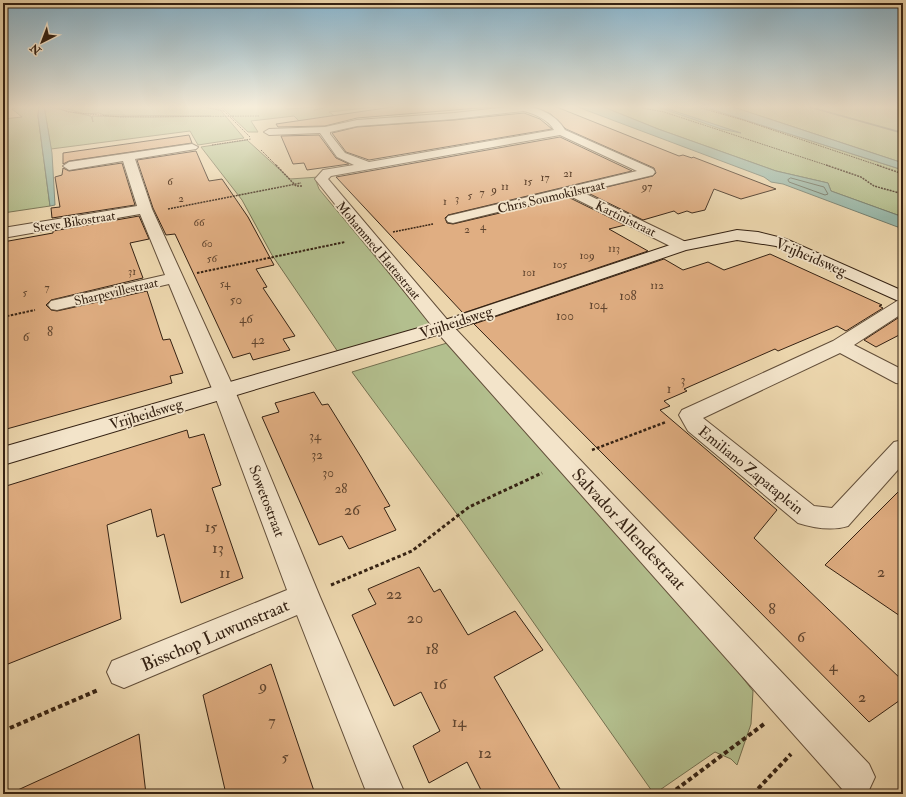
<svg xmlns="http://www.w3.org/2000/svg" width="906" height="797" viewBox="0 0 906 797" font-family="'IM FELL Double Pica',serif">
<rect width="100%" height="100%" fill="#ecd6ad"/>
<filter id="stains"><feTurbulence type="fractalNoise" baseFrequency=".005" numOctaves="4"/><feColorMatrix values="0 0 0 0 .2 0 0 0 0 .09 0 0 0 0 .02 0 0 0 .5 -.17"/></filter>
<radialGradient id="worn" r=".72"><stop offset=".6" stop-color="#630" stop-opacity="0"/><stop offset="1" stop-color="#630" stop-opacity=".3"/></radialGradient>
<!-- green -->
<g fill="#b3bf8e" stroke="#747050">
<polygon points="21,106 39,106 38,116 50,206 3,213 3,119 22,117 12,109"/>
<polygon points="44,106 91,116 93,122 92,116 152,117 211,116 104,115 99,113 85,114 56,106 217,106 244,138 198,145 190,131 51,149"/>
<polygon points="221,106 282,106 287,109 328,106 384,106 329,112 345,123 327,127 304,126 294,116 251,121 258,132 248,132 232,117 234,116 231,116"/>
<polygon points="601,106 701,106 903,170 903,217 831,191 828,183 776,171 658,129"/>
<polygon points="730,106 903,106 903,163"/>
<polygon points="247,140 290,179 319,177 316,181 319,189 431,324 338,352 272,255 242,200 201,147"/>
<polygon points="447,343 724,654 753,691 751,724 737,765 731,759 715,752 654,794 465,525 352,372"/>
</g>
<!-- water -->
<g fill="#99b9ab" stroke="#717d6e">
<polygon points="39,106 44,106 52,153 55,205 50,206 38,116"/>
<polygon points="575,106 601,106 658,129 776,171 828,183 831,191 903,217 903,229 783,184 771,182 764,177"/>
<polygon points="655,106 659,106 741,133 721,129"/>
<polygon points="701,106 730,106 903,163 903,170"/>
</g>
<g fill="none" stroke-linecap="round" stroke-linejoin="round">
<!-- shore -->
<polygon stroke="#676e5f" stroke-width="1" points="791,178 824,187 828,194 825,195 789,182 788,180"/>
<!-- stream -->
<polygon fill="#717d6e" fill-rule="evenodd" points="803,106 809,106 903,132 903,134"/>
</g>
<!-- building -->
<g fill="#e0ae82" stroke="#352213">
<polygon points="399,106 503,106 357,118 325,126 278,127 276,124"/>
<polygon points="532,106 554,106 679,156 683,155 692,158 693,157 776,189 741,199 714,189 705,210 692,213 687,211 678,214 674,211 643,220 586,192 653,176 656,173 654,168 566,129 551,114"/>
<polygon points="524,113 540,119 552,129 369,160 346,152 332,133 357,127 454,120"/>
<polygon points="189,135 192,143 69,161 63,164 63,153"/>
<polygon points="319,135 336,158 349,164 307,170 304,163 293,164 281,136"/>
<polygon points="560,137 632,171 448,215 445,218 447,223 453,224 568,197 625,225 609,229 648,251 463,313 336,177"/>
<polygon points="196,151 209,181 222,179 248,217 274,265 256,269 267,287 263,288 295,336 283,339 290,350 253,360 250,353 233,358 175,234 166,235 153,208 137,160"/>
<polygon points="122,163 135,205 52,218 51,208 60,207 55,177 62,175 63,168 69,171"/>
<polygon points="139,216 149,239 130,243 143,278 51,300 46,305 51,310 57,311 147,291 163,340 170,339 183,373 170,376 172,383 3,430 3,242 53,233 53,231"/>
<polygon points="770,254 882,305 879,306 883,308 846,331 837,326 778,351 775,349 684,389 687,391 664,401 670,406 660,410 777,510 754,538 903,681 903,698 869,722 474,324 664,259 683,270 708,262 724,270"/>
<polygon points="901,316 903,317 903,333 876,347 864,340"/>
<polygon points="314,392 322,405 328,404 361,457 390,506 384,508 396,530 349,549 342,536 319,545 262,417 279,412 275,403"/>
<polygon points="187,430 189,438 204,434 221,485 212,488 243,578 181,603 164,534 157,537 151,509 107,525 121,619 3,666 3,487"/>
<polygon points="903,487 903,618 825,565"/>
<polygon points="419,567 434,592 440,589 468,635 515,611 543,650 494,677 563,794 483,794 467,762 429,783 413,746 440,731 421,692 394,706 352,615 376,604 368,589"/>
<polygon points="271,664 315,794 226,794 203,695"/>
<polygon points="139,734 146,794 9,794 66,768"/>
</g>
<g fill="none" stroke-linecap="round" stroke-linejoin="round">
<defs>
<g id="street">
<path d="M517,106C536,106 555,113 565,130L653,169L655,172L653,175L582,192L688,243L690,246L688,249H676L568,195L453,223L448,222L446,219L448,216L637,171L560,135L331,176L328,179L450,323L869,764L875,777L869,790C859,795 853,795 843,790L436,331L315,179L323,170L354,165L337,157L320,133L269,135L264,132L269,129L325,127L357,120L454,113ZM524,111C535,114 549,120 554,130L369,162L345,153L330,134V132L357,126L454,119Z"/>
<polygon points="192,144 198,147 196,149 135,159 152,209 235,391 320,597 405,794 367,794 297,615 124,688 112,683 107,672 112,661 287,590 213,391 169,284 57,310 51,309 48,305 51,301 165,275 140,214 3,238 3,228 137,206 123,161 69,170 63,166 69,162"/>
<path d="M903,300V313L854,345L903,370V384L896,383L840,353L703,418L814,506L832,508L894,442L903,440V464L848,526C832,531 814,528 798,523L688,431L679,415L682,410L833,341L897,301Z"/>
</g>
<polygon id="secondary" points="737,230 758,232 786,239 903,291 903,303 776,246 737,240 686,250 450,331 3,465 3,447 436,323 676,243"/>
</defs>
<!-- street casing -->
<use href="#street" stroke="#634f3a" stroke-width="2"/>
<!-- secondary casing -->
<use href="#secondary" stroke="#352213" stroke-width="2"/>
<!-- path-far5 -->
<g stroke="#352213" stroke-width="1" stroke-dasharray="1.5 1" stroke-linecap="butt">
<polyline points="54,106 68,112 120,117 259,116"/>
<polyline points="198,106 224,111"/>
<polyline points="219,106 250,137"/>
<polyline points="641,106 642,108 664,112 829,166"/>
<polyline points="694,106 743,120 880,166"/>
<polyline points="314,110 335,106"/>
<polyline points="212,145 251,139"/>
<polyline points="261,150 277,166"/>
</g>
<!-- path-far4 -->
<g stroke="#352213" stroke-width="1.5" stroke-dasharray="2 1" stroke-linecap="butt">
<polyline points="276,165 296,186 303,186"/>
<polyline points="826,165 861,177 874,186 903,194"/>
<polyline points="877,165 903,174"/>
<polyline points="168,209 301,183"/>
<polyline points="393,232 433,224"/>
</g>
<!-- path-far3 -->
<g stroke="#352213" stroke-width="2" stroke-dasharray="2.5 1.5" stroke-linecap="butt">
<polyline points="197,273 345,242"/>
<polyline points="3,317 35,310"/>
</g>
<!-- path-far2 -->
<polyline stroke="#352213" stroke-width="2.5" stroke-dasharray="3 2" stroke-linecap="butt" points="592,450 666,422"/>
<!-- path-far1 -->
<polyline stroke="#352213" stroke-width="3" stroke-dasharray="3.5 2.5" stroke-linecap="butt" points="331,585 412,551 469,507 542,473"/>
<!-- path -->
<g stroke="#352213" stroke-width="4" stroke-dasharray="4.5 3" stroke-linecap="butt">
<polyline points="3,731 98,690"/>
<polyline points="670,794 764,724"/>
<polyline points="753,794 791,754"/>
</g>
<!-- street -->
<use href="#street" fill="#f3e4ca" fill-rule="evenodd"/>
<!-- secondary -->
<use href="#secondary" fill="#f3e4ca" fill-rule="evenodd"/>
</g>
<!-- sky -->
<linearGradient id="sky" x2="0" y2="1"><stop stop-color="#88b6d0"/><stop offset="0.49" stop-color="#f6edda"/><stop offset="1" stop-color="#f6edda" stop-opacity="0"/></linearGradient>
<rect width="906" height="218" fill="url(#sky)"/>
<g text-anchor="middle" stroke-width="3.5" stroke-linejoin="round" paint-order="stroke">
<!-- far-number labels -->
<g font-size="11" fill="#60452f">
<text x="568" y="177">21</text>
<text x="545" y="181">17</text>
<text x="170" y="185">6</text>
<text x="528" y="185">15</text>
<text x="505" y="190">11</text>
<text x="647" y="190">97</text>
<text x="494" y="193">9</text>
<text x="482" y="196">7</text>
<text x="470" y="199">5</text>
<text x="181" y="202">2</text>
<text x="457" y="202">3</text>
<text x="445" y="205">1</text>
<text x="199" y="226">66</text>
<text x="483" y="230">4</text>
<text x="467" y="233">2</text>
<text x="207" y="247">60</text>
<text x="614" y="252">113</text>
<text x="587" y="259">109</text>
<text x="212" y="262">56</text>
<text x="560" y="268">105</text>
<text x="132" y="275">31</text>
<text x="529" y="276">101</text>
<text x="225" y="287">54</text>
<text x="657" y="289">112</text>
<text x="47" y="291">7</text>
<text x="25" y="296">5</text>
</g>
<!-- far-street labels -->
<g font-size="13" fill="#352213" stroke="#f3e4ca">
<text transform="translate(551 196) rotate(-13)" y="5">Chris Soumokilstraat</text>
<text transform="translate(626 218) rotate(26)" y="5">Kartinistraat</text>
<text transform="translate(74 221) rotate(-9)" y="5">Steve Bikostraat</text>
<text transform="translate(379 250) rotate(50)" y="5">Mohammed Hattastraat</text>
<text transform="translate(116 291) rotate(-13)" y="5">Sharpevillestraat</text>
</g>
<!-- number labels -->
<g font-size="13" fill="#60452f">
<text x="628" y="300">108</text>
<text x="236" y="304">50</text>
<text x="598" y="309">104</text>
<text x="565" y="320">100</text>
<text x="246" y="323">46</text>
<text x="50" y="336">8</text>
<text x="26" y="341">6</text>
<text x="258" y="344">42</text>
<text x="683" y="384">3</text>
<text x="669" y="393">1</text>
<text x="315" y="440">34</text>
<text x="317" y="459">32</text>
<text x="328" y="477">30</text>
<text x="341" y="493">28</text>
</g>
<!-- street labels -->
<g font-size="15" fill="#352213" stroke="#f3e4ca">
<text transform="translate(811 257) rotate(23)" y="5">Vrijheidsweg</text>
<text transform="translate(456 322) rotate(-18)" y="5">Vrijheidsweg</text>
<text transform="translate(146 414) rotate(-17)" y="5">Vrijheidsweg</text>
<text transform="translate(751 470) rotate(39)" y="5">Emiliano Zapataplein</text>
<text transform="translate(267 501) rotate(69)" y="5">Sowetostraat</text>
</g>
<!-- near-number labels -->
<g font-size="16" fill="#60452f">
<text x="352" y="515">26</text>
<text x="211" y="532">15</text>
<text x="218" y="553">13</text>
<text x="881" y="577">2</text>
<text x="225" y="578">11</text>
<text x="394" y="599">22</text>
<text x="772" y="614">8</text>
<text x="415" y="623">20</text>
<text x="801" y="642">6</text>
<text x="432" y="654">18</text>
<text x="833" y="671">4</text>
<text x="440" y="689">16</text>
<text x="263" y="691">9</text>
<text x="862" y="702">2</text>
<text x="272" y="726">7</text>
<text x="459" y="727">14</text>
<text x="485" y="758">12</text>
<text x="285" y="762">5</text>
</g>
<!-- near-street labels -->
<g font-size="18" fill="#352213" stroke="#f3e4ca">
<text transform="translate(629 529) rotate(47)" y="6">Salvador Allendestraat</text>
<text transform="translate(215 635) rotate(-23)" y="6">Bisschop Luwunstraat</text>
</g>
</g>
<!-- margin -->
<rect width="906" height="797" fill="none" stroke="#ecd6ad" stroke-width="16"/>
<rect x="4" y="4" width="898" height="789" fill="none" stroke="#352213" stroke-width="2"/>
<rect x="8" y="8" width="890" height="781" fill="none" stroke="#352213"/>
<!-- north arrow -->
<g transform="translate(42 42) rotate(222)" stroke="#f3e4ca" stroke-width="3" paint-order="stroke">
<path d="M0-3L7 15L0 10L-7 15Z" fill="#352213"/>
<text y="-6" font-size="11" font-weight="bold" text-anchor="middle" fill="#352213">N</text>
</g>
<rect width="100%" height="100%" filter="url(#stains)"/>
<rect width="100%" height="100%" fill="url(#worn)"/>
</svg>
